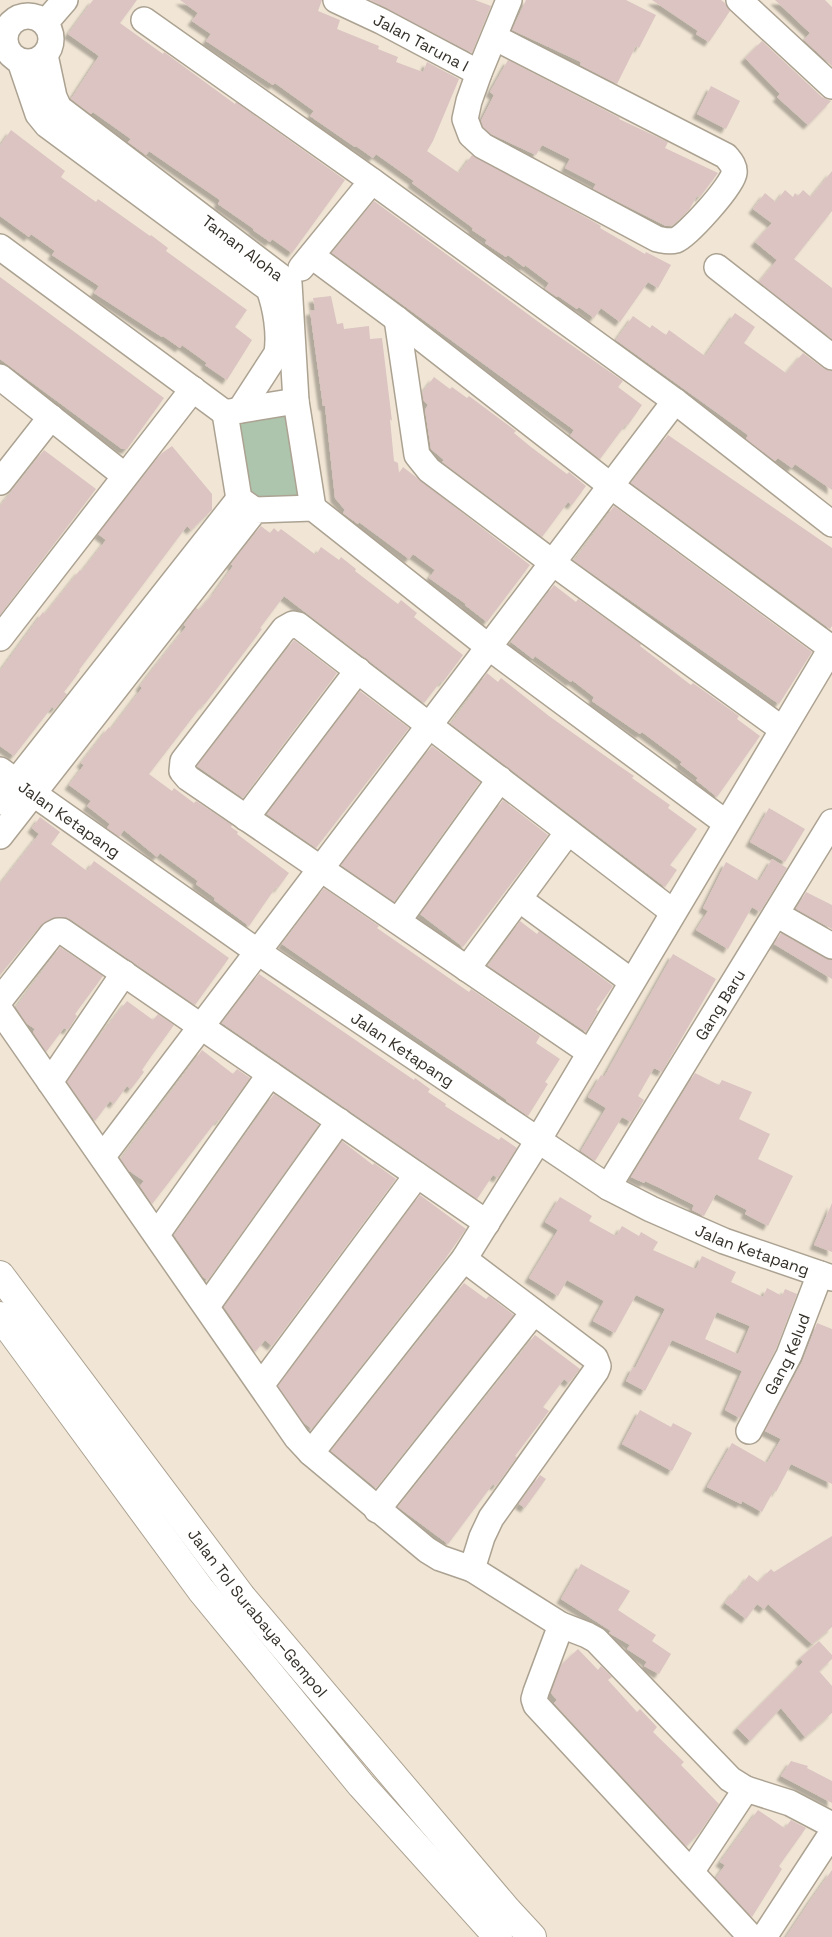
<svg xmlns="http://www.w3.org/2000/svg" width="832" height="1937" viewBox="0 0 832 1937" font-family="'Space Grotesk',sans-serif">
<defs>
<filter id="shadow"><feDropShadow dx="-4.5" dy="4.5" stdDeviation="1" flood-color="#0004"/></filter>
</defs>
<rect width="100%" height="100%" fill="#f1e6d5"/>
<!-- green -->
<polygon fill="#adc4ad" points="276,411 293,421 306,492 293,504 257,506 243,489 234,416"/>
<!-- building -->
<g fill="#dbc4c2" fill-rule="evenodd" filter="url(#shadow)">
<polygon points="93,0 137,0 120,23 163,54 164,52 235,104 236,102 345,180 292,253 272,239 270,242 253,230 254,229 218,204 220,200 149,151 146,155 128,142 131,139 93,112 91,114 71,99 99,56 68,34"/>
<polygon points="180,0 322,0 318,11 340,20 337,29 379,46 378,49 398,57 396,62 423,72 427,62 459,79 433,141 427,151 459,173 472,155 596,223 601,226 600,228 645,254 646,252 671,265 658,288 648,282 620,322 601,308 594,318 579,307 577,309 558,296 557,297 545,289 549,283 525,265 524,267 508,255 506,257 485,243 487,240 472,230 473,228 412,183 414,181 376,154 373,158 356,146 355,147 310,116 314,111 275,83 273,85 206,41 211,34 192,21 198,13"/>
<polygon points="370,0 475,0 491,6 472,53"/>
<polygon points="526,0 626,0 656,15 639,48 636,46 617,84 580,65 581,62 512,30"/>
<polygon points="652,0 721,0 725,3 730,11 709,42 696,34 698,31"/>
<polygon points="775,0 825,0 832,7 832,66 804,40 810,33"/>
<polygon points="762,41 822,97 831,101 808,125 777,97 780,94 745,58"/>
<polygon points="508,60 620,118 619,119 668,142 665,148 718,173 700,197 697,196 689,210 673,225 666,226 593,189 596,184 565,168 570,159 542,145 536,155 491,134 483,127 481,121 494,95 490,92"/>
<polygon points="711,86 740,101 726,129 697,114"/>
<polygon points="11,130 65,171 61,177 96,202 98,199 150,236 151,235 168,248 166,251 247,310 235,327 252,340 227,380 205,365 207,363 182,345 180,348 163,336 162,337 94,293 99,286 52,255 55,251 31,234 29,237 0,216 0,146"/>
<polygon points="832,171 832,211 794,259 832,288 832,339 759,282 777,260 755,242 772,223 753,209 765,193 776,202 785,190 793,197 795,193 798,196 803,190 811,197"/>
<polygon points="374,201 544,326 623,381 618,387 642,405 628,425 626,424 600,459 570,436 574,430 332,253"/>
<polygon points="0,277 164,398 127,449 122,449 0,359"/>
<polygon points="331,296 337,324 343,323 344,329 369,326 370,339 382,338 392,421 390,419 394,461 398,463 399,473 403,467 530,565 487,622 465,605 466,604 429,578 435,570 413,554 409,559 359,522 358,524 343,513 345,510 335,498 325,406 323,406 310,311 315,310 313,298"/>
<polygon points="735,313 755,327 744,343 786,373 803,353 823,368 832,371 832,490 795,464 792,468 778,458 775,461 746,439 748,435 616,340 633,316 650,328 652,325 666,335 669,330 705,356"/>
<polygon points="434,377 450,389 452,387 467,398 469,396 516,431 514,433 531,447 567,474 569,472 586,486 572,505 568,502 542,537 442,462 444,460 431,449 425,410 428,405 424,401 422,393"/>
<polygon points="668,435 832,548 832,626 830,629 631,483"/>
<polygon points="172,446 212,494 212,510 191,530 187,526 79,670 80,671 64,692 67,694 55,709 52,707 14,756 0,746 0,671 43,612 45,614 80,570 82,571 106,540 98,534 161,454"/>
<polygon points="44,450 96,489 0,615 0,506"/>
<polygon points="614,506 812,652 779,704 574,561"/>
<polygon points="261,526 270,533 274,528 278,532 281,529 316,555 321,547 339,560 341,557 356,569 355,571 398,604 401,600 417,613 414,617 463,655 443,682 441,681 424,703 284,596 260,628 262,629 215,691 204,705 203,704 149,774 172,791 174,788 194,803 196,801 232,825 231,827 238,832 237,834 289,873 278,888 276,887 249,926 214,900 215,898 196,884 198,881 160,853 157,857 124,830 119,837 107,828 110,824 87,806 91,801 69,785 84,765 81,763 109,727 111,729 142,688 140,686 156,665 186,627 184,625 196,608 199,610 214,593 233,566 231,564"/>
<polygon points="554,585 576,602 578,599 641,644 640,646 691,685 693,683 739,716 737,719 760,736 717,797 696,780 698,778 680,764 682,762 642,732 640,734 592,701 594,697 572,680 571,682 535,656 533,659 511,642"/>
<polygon points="294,640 337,673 243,798 197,766"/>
<polygon points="487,673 498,682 501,678 549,716 618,765 634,776 632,778 670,805 668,808 697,829 670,865 677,870 665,887 451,724"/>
<polygon points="360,691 409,728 316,848 267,814"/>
<polygon points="432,746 480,782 394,902 341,865"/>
<polygon points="503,800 548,835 463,947 420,914"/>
<polygon points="769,808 805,829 785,862 750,842"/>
<polygon points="40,817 60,832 51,844 87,871 94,861 229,958 195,1005 70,919 62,917 52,918 41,925 0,975 0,884 39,834 32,828"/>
<polygon points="772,859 787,868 760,912 752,907 728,949 696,930 708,911 703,908 726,862 759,881"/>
<polygon points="324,888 379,926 377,928 469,992 471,989 540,1036 536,1043 560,1059 545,1082 548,1084 528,1116 506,1101 507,1100 282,944"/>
<polygon points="806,892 832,905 832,929 796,909"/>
<polygon points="520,921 537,934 539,931 613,986 596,1010 598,1011 586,1032 488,966"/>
<polygon points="781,933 825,958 832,960 832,979 774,944"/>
<polygon points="60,947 103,976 75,1014 77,1016 68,1030 64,1028 46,1052 33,1032 35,1029 26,1023 16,1007"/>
<polygon points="673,954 716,979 662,1072 654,1068 638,1096 644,1100 631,1122 622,1117 595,1161 581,1151 606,1108 588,1097 601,1075 604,1077"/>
<polygon points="259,974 414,1080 415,1078 430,1089 428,1092 446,1104 445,1106 481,1129 499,1140 501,1137 517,1148 498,1178 493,1175 477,1199 222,1023"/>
<polygon points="127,1001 153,1020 158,1014 174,1025 150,1058 142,1070 144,1072 131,1089 127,1086 114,1104 110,1101 95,1121 67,1082 92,1045"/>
<polygon points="202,1050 233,1074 237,1069 250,1078 219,1121 217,1120 152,1204 140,1186 144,1181 128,1170 121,1159"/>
<polygon points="695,1073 719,1085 722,1080 752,1092 739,1119 770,1134 758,1159 793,1176 768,1226 745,1214 747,1210 716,1194 704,1216 692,1210 694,1205 658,1187 645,1181 644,1183 631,1177"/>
<polygon points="274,1094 319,1125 208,1280 203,1277 174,1235"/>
<polygon points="342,1141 373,1165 374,1163 396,1179 272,1346 265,1340 255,1352 224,1307"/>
<polygon points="420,1195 466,1229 443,1262 312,1429 303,1422 278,1386"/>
<path d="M560,1197L592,1216L589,1221L616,1236L622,1226L639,1236L641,1232L658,1242L653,1250L696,1269L702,1256L736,1272L731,1282L763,1297L767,1288L782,1296L785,1289L797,1294L776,1349L740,1418L725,1410L742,1371L672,1340L645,1391L626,1381L633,1367L635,1368L665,1309L636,1295L615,1333L593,1321L604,1301L567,1280L558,1296L529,1278L558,1230L545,1222ZM717,1312L750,1326L738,1354L705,1339Z"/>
<polygon points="832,1203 832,1252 814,1245"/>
<polygon points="464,1283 486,1299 489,1296 514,1315 376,1488 331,1451"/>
<polygon points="817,1323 832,1329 832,1484 791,1464 776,1492 774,1490 762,1512 742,1501 741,1504 707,1487 732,1443 767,1463 781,1439 765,1431 802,1362"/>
<polygon points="535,1335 580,1369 569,1383 564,1379 543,1407 549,1411 515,1456 517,1457 496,1486 493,1484 448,1544 398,1507"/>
<polygon points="640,1410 671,1427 673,1423 692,1433 672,1471 622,1444"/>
<polygon points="540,1475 546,1479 525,1508 519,1504"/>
<polygon points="832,1536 832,1627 812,1644 768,1604 764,1609 757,1604 746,1619 725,1603 735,1590 737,1591 749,1575 758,1582 771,1569 774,1572"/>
<polygon points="581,1564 630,1591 618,1610 656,1635 652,1641 671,1654 659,1674 644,1666 647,1662 627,1649 630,1645 609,1633 611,1631 561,1599"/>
<polygon points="819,1641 832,1655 832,1659 819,1671 832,1686 832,1713 805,1737 781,1708 750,1741 737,1728 803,1662 800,1658"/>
<polygon points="578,1649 598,1670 601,1666 612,1677 608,1680 637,1712 640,1709 657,1727 653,1732 684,1762 681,1765 719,1804 700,1832 686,1846 554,1703 557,1700 551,1693 561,1665"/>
<polygon points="791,1761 808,1766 807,1768 832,1781 832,1803 781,1776"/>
<polygon points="758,1810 783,1827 785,1828 791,1820 806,1828 779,1866 782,1869 752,1917 716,1878 725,1865 720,1862"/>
<polygon points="832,1870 832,1937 786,1937 810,1901"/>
</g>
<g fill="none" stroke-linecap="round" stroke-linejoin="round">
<defs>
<g id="minor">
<path id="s1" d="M336,0L381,21L479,73"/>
<polyline points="739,0 832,86"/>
<circle cx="28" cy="39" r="23"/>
<polyline points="144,20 372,181 675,401 832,524"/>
<polyline points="45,23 65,0"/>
<path d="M494,37L726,156C730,161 735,166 734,173C733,185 687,236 676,240C669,242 663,240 657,239L483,146L471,135L465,119L469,101L479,73L509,0"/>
<path id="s2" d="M45,55L54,97L59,108L289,283L296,401L313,508"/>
<path d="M20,61L38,114L47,125L269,289C276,308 280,333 277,353L240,410"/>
<polyline points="0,247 225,413"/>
<polyline points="312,256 397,319 611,486 831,648"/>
<polyline points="717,267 832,357"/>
<polyline points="301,268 372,181"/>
<polyline points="397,319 417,455 429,470 553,563 782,729"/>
<polyline points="0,377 125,476"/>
<polyline points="229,412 296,401"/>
<polyline points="225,413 239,499 253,509"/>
<polyline points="0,482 51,417"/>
<polyline points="0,638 193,389"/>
<path id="s3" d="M0,770L258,952L608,1187L651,1209L724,1241L832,1278"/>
<polyline points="0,802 239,499"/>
<polyline points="246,818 358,670"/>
<polyline points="0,836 255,510 313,508 490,648 726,823"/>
<polyline points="519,899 631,981"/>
<polyline points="776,914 832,946"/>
<polyline points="398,921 500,779"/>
<polyline points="467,969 568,832"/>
<polyline points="0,1000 52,934 58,931 62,931 487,1223"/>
<polyline points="0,1010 297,1438 311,1453 427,1550 440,1558 472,1569 482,1537 491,1518 596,1371 598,1366 595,1358 464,1259"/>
<polyline points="589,1052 188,778 182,771 183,761 284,629 293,624 298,625 673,912"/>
<polyline points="50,1082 124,973"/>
<polyline points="103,1156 675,401"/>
<path id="s4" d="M608,1187L832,822"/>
<polyline points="157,1234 270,1074"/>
<polyline points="207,1306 339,1121"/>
<polyline points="262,1384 417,1175"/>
<path id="s5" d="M749,1431L789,1355L820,1274"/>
<polyline points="311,1453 464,1259 531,1152 832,647"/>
<polyline points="377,1510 534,1312"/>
<polyline points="472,1569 561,1625 587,1635 596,1640 730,1779 746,1789 790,1803 832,1825"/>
<polyline points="561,1625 536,1692 534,1699 536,1705 751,1937"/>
<polyline points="691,1872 746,1789"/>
<polyline points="764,1937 832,1833"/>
</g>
<g id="highway">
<path id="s6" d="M0,1275L241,1596L507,1910L532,1937"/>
<polyline points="0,1316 201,1590 361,1785 498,1937"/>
</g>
</defs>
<!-- minor casing -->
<use href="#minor" stroke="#aca292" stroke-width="28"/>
<!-- highway casing -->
<use href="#highway" stroke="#aca292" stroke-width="30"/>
<!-- minor -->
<use href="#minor" stroke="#fff" stroke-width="25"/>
<!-- highway -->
<use href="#highway" stroke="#fff" stroke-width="28"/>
</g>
<g text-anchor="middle" stroke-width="4" stroke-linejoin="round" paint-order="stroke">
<!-- street labels -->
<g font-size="16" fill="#343029" stroke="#fef3e2">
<text dy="6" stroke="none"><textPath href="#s1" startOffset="95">Jalan Taruna I</textPath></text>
<text dy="6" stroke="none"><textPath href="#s2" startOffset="286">Taman Aloha</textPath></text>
<text dy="6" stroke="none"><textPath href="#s3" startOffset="85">Jalan Ketapang</textPath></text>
<text dy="6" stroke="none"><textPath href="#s4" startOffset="214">Gang Baru</textPath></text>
<text dy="6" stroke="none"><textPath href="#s3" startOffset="490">Jalan Ketapang</textPath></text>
<text dy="6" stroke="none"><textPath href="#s3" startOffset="895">Jalan Ketapang</textPath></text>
<text dy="6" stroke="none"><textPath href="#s5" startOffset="86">Gang Kelud</textPath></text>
<text dy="6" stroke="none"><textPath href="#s6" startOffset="425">Jalan Tol Surabaya–Gempol</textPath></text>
</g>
</g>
</svg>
